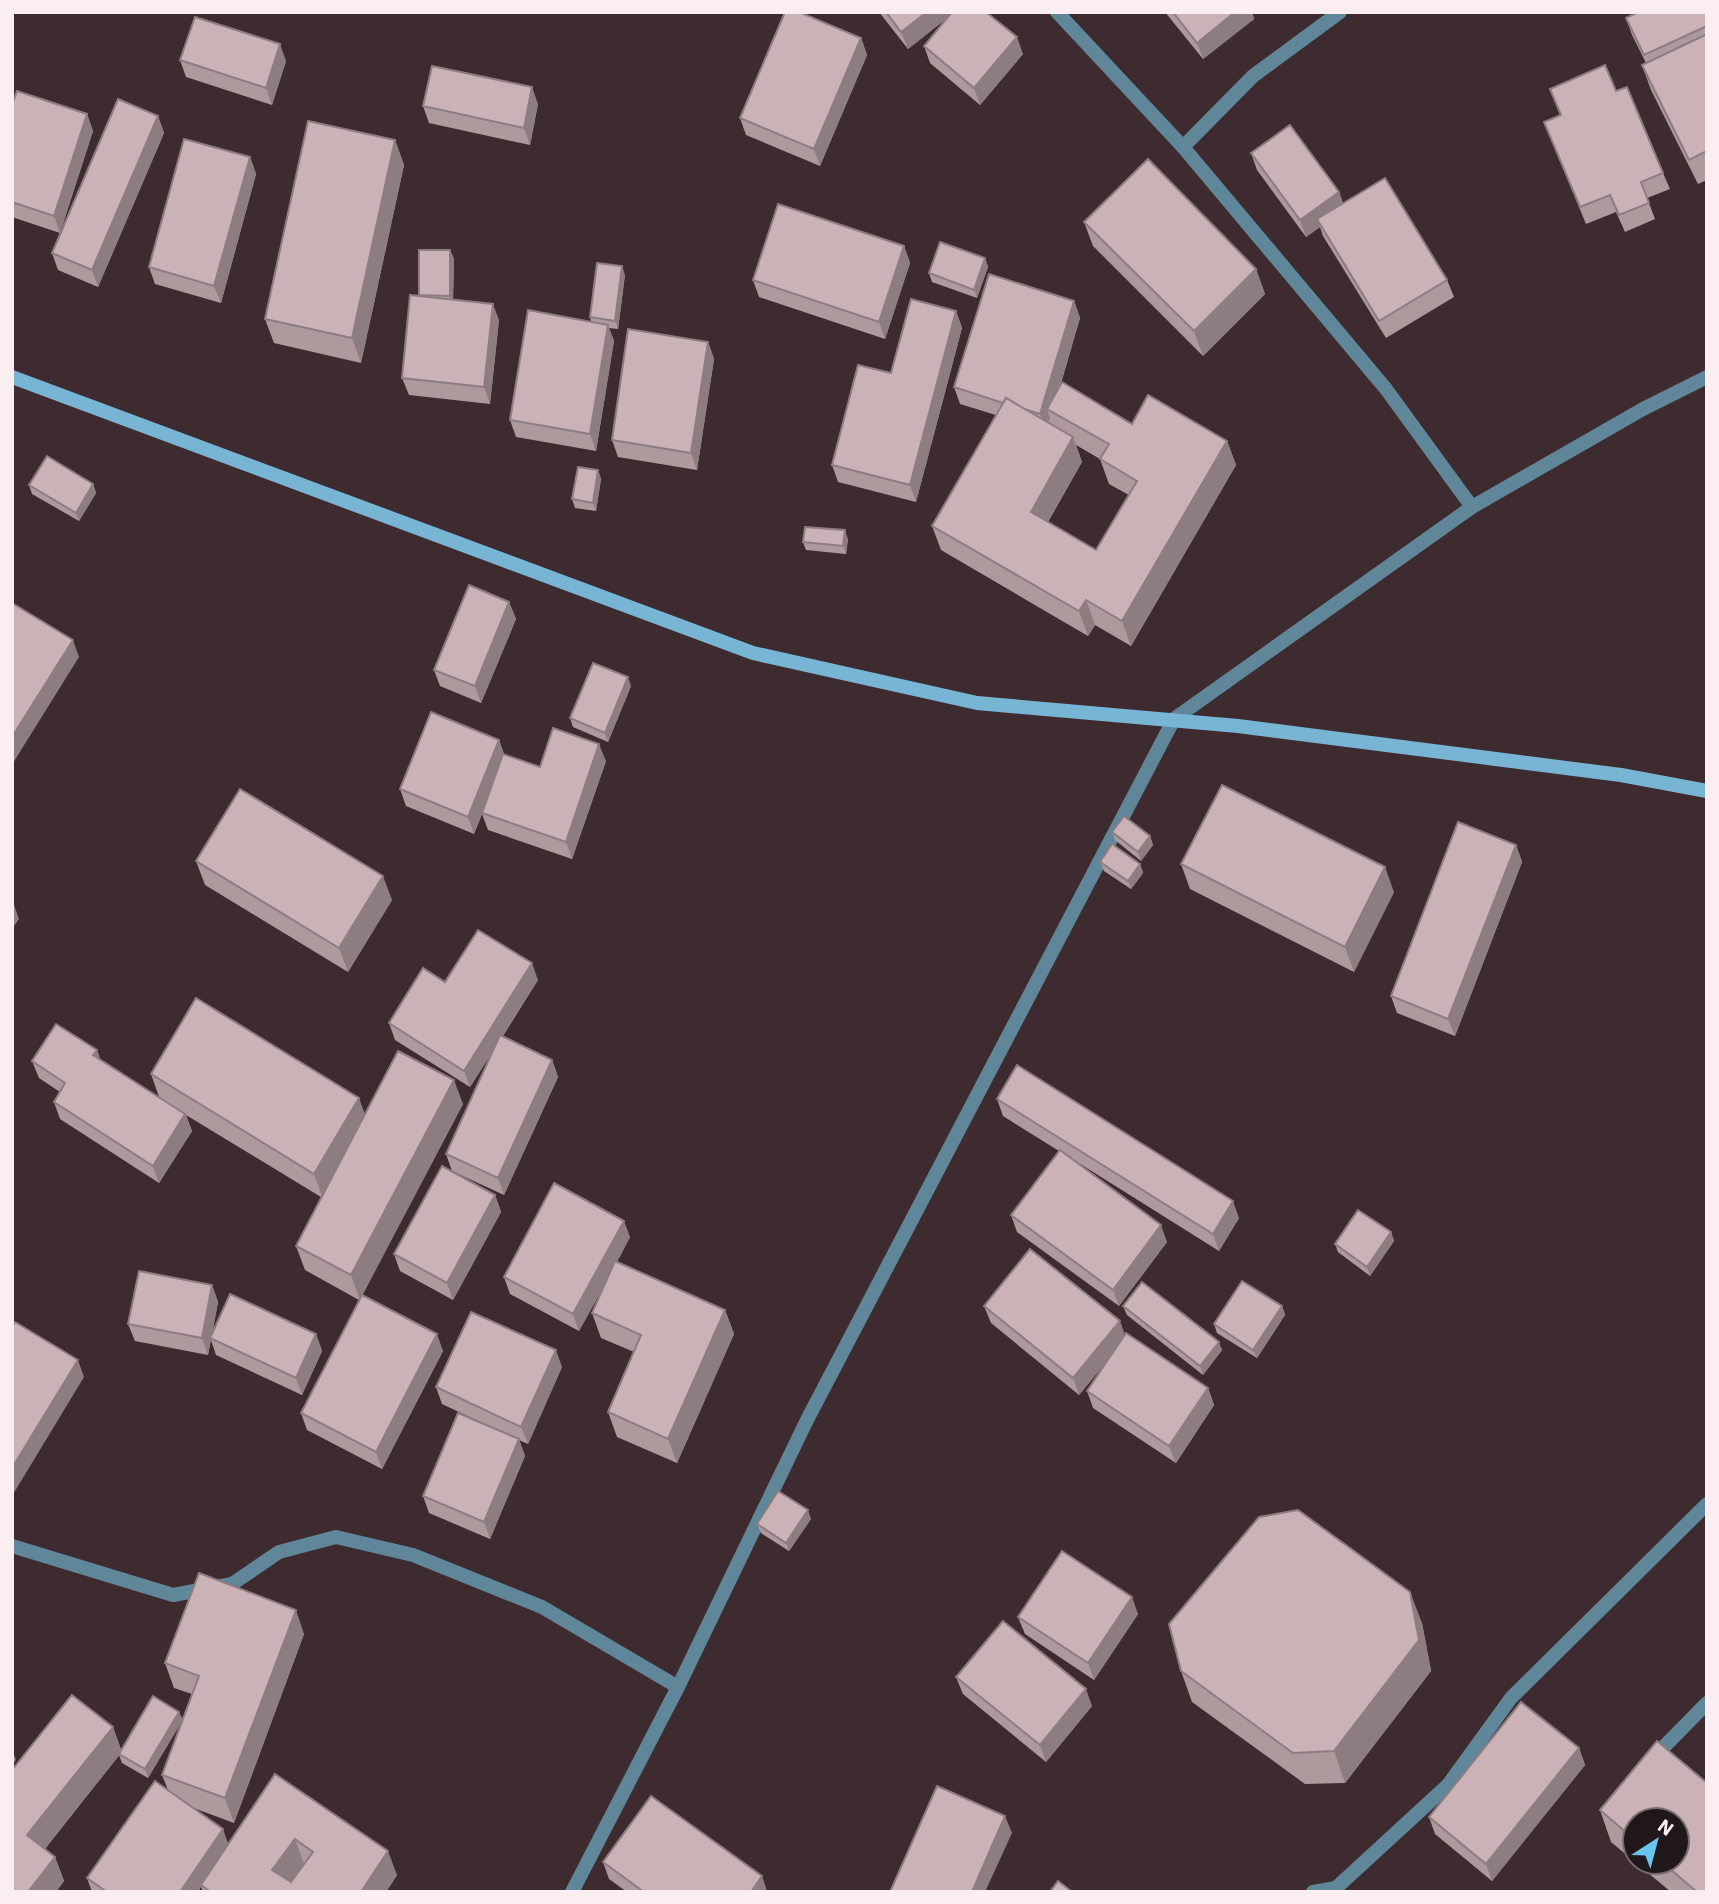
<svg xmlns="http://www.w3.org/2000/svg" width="1719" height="1904" viewBox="0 0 1719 1904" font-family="'IBM Plex Sans',sans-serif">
<rect width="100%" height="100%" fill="#3e2b30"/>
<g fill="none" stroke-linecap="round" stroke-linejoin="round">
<!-- minor -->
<g stroke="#608699" stroke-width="14">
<polyline points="1057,12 1183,147 1386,389 1472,507"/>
<polyline points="1183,147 1253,76 1340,12"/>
<polyline points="12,1546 173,1595 232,1584 279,1552 336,1537 413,1555 542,1607 678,1687"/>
<polyline points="1651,1760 1707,1703"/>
<polyline points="572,1892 678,1687 807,1420 1174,719 1472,507 1643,409 1707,377"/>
<polyline points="1313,1892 1336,1888 1448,1785 1511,1698 1707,1504"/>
</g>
<!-- secondary -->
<polyline stroke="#78b5d5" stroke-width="14" points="12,377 753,653 977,703 1238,726 1621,775 1707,791"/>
</g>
<!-- wall -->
<g fill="#ae999d" fill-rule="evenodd">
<polygon points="879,12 986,12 1023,54 980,105 930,63 924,46 947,18 908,49"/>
<polygon points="1165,12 1252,12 1254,19 1203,59"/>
<polygon points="1707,12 1707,180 1698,184 1651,90 1642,65 1646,63 1632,35 1626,18"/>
<polygon points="861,38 867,55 820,166 746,135 740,118"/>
<polygon points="180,60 286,61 272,105 186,77"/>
<polygon points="1550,89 1616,91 1663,173 1670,189 1647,198 1655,219 1625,232 1616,212 1586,224 1544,122 1560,115"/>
<polygon points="538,104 530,145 429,123 423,106"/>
<polygon points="12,105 87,114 93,131 60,233 12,217"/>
<polygon points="158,116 164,133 98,287 58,270 52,253"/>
<polygon points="395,140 404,165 361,363 274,343 265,319"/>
<polygon points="1251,153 1339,192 1343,203 1447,280 1454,297 1386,338 1323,236 1320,227 1306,237 1257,170"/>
<polygon points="250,157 256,174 221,303 155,284 149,267"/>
<polygon points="1084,222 1256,269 1265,294 1203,356 1093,246"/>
<polygon points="904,246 910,263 885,339 759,297 753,280"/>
<polygon points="450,250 454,259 453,299 499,320 490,404 409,395 402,378 419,295"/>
<polygon points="985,258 988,267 977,298 932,282 929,273"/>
<polygon points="625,275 618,329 609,328 614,341 596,451 516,437 510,420 591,321 590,317"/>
<path d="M1074,301L1080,318L1060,387L1132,424L1227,441L1236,465L1131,646L1095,625L1088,636L941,550L932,526L996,415L960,404L954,387ZM1076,445L1100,459L1109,484L1129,495L1096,550L1048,522L1082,462Z"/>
<polygon points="956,311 962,328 916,502 838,482 832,465 891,373"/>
<polygon points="708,342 714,359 697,470 618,457 612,440"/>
<polygon points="598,470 601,479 596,511 575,508 572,499"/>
<polygon points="93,484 96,493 79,521 32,494 29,485"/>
<polygon points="848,539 846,554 806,550 803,542"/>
<polygon points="509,602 516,619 481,703 440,686 434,670"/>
<polygon points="631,686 608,742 573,727 570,718"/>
<polygon points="499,740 504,754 540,767 606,761 572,859 488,830 482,814 474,834 406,806 400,789"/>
<polygon points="1112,832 1150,836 1153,845 1141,861 1115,840"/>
<polygon points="1516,845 1522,862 1455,1036 1397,1013 1391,996"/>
<polygon points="196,861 392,900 348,972 205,885"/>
<polygon points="1100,862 1140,864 1143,873 1131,889 1104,871"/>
<polygon points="1181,864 1394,892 1354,972 1190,889"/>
<polygon points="538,980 503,1036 552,1060 558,1077 504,1195 452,1171 446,1154 493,1051 470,1087 395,1040 389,1023 445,982"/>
<polygon points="97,1050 100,1060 159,1097 151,1074 365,1114 463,1104 362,1295 443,1351 382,1469 307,1430 301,1413 359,1300 305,1270 296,1246 321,1197 186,1115 192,1131 159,1183 60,1119 54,1102 60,1092 39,1078 32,1061"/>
<polygon points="997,1099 1239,1218 1219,1251 1074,1160 1167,1242 1119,1306 1017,1232 1011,1215 1059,1151 1003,1116"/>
<polygon points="495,1195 501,1212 453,1300 400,1271 394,1254"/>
<polygon points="1391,1232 1394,1241 1370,1276 1338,1252 1335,1244"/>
<polygon points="630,1237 617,1262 725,1310 734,1334 677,1463 617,1437 608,1412 634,1352 601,1338 592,1313 605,1284 579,1331 510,1294 504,1277"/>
<polygon points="212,1285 218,1302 212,1335 316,1334 322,1351 302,1395 216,1355 211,1340 208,1355 135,1341 128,1324"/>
<polygon points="984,1306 1125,1335 1208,1388 1214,1405 1176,1463 1093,1408 1087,1391 1107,1361 1079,1395 991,1323"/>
<polygon points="1123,1306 1222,1350 1203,1375 1127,1315"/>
<polygon points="1282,1306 1285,1315 1257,1358 1217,1333 1214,1324"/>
<polygon points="562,1367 528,1444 519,1440 525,1456 490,1539 429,1513 423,1496 495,1429 442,1404 436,1387"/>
<polygon points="811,1519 789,1551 761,1533 757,1524"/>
<polygon points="1138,1614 1094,1680 1025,1634 1018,1617"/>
<polygon points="1422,1623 1431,1671 1345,1783 1305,1784 1192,1702 1181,1671"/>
<polygon points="304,1634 234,1823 191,1807 228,1843 275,1774 397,1875 386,1892 203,1892 201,1886 198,1892 92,1892 87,1878 168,1790 162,1775 181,1722 148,1778 122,1763 119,1755 45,1849 55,1857 64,1881 56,1892 12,1892 113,1727 121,1750 179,1712 182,1720 192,1694 174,1688 165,1663"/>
<polygon points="956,1677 1092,1706 1046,1762 963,1694"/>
<polygon points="1657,1741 1707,1783 1707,1892 1671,1892 1635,1862 1677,1862 1677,1820 1635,1820 1635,1862 1611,1842 1600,1810"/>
<polygon points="1579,1748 1585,1765 1492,1881 1435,1834 1429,1817"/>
<polygon points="603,1862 762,1876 767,1892 627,1892 609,1879"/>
</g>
<!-- shaded-wall -->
<g fill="#8d7d80">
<polygon points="927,12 955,12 908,49 901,32"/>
<polygon points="1235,12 1252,12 1254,19 1203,59 1197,43"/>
<polygon points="1017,37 1023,54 980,105 974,88"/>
<polygon points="861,38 867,55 820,166 814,149"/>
<polygon points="280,44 286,61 272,105 266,88"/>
<polygon points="532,87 538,104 530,145 524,128"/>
<polygon points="87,114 93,131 60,233 54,216"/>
<polygon points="158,116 164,133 98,287 92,270"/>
<polygon points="395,140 404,165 361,363 352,338"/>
<polygon points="250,157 256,174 221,303 214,286"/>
<polygon points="1339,192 1345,209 1317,219 1320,227 1306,237 1300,220"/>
<polygon points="904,246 910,263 885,339 879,322"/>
<polygon points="450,250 454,259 453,304 450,296"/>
<polygon points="985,258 988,267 977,298 974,290"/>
<polygon points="622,266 625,275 618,329 615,321"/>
<polygon points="1256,269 1265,294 1203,356 1194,331"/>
<polygon points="1074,301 1080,318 1052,412 1047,409 1050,418 1046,431 1040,414"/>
<polygon points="493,304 499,320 490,404 484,387"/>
<polygon points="956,311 962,328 916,502 910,485"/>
<polygon points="608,325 614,341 596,451 590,434"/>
<polygon points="708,342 714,359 697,470 691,453"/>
<polygon points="1073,437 1082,462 1039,536 1031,512"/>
<polygon points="1227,441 1236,465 1131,646 1122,621"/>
<polygon points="598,470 601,479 596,511 593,503"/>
<polygon points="93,484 96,493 79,521 76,513"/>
<polygon points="845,530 848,539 846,554 843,546"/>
<polygon points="1086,600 1095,625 1088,636 1079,611"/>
<polygon points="509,602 516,619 481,703 475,686"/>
<polygon points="73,640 79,657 13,763 12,737"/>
<polygon points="628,677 631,686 608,742 605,733"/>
<polygon points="499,740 505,757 474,834 468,817"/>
<polygon points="599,744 606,761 572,859 566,842"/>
<polygon points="1150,836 1153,845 1141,861 1138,852"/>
<polygon points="1516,845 1522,862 1455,1036 1448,1019"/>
<polygon points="1140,864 1143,873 1131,889 1128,881"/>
<polygon points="1385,867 1394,892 1354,972 1345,947"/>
<polygon points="383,876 392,900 348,972 339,948"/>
<polygon points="13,902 19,919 12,929 12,904"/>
<polygon points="532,963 538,980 470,1087 464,1071"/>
<polygon points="97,1050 103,1067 93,1055"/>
<polygon points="552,1060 558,1077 504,1195 498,1178"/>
<polygon points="454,1080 463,1104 360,1300 351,1275"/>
<polygon points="359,1098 368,1123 323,1198 314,1174"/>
<polygon points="185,1114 192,1131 159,1183 153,1166"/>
<polygon points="495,1195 501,1212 453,1300 447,1283"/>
<polygon points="1233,1201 1239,1218 1219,1251 1213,1234"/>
<polygon points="624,1221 630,1237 579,1331 573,1314"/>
<polygon points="1161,1225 1167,1242 1119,1306 1113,1290"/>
<polygon points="1391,1232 1394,1241 1370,1276 1367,1267"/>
<polygon points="212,1285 218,1302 208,1355 202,1338"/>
<polygon points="1282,1306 1285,1315 1257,1358 1253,1350"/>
<polygon points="725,1310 734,1334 677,1463 668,1439"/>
<polygon points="1120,1321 1126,1338 1079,1395 1073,1378"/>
<polygon points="316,1334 322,1351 302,1395 296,1378"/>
<polygon points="437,1334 443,1351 382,1469 376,1452"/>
<polygon points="1219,1342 1222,1350 1203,1375 1200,1366"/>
<polygon points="556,1350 562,1367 528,1444 521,1427"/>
<polygon points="78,1360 84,1377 12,1496 12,1468"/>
<polygon points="1208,1388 1214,1405 1176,1463 1169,1446"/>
<polygon points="519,1439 525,1456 490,1539 484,1522"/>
<polygon points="808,1510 811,1519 789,1551 786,1543"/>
<polygon points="1410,1592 1422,1623 1431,1671 1345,1783 1334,1751"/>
<polygon points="1132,1597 1138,1614 1094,1680 1088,1663"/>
<polygon points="296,1610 304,1634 234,1823 225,1798"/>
<polygon points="1086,1689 1092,1706 1046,1762 1040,1745"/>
<polygon points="179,1712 183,1720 148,1778 145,1769"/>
<polygon points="113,1727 122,1752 36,1860 27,1835"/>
<polygon points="1579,1748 1585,1765 1492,1881 1486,1864"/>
<polygon points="13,1751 16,1760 12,1765 12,1752"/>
<polygon points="1005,1816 1012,1833 985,1892 972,1892"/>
<polygon points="223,1829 229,1846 198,1892 180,1892"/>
<polygon points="295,1839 304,1864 283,1892 272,1870"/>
<polygon points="388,1851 397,1875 386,1892 361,1892"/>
<polygon points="55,1857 64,1881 56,1892 28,1892"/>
<polygon points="762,1876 767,1892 751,1892"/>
</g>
<!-- building -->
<g fill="#cab2b7" stroke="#8d7d80" stroke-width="2" fill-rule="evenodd">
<polygon points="785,12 799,12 861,38 814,149 740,118"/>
<polygon points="886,12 927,12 901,32"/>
<polygon points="952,12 986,12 1017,37 974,88 924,46"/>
<polygon points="1173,12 1235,12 1197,43"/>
<polygon points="1638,12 1707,12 1707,26 1644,55 1626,18"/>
<polygon points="195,17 280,44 266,88 180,60"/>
<polygon points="1707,34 1707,151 1689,160 1642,65"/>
<polygon points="1605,65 1616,91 1627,87 1663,173 1641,182 1649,203 1619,215 1610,195 1580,207 1544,122 1561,115 1550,89"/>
<polygon points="432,66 532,87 524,128 423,106"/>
<polygon points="17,91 87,114 54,216 12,202 12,105"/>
<polygon points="118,99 158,116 92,270 52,253"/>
<polygon points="308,121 395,140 352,338 265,319"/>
<polygon points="1290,125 1339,192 1300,220 1251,153"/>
<polygon points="184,139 250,157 214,286 149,267"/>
<polygon points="1148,159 1256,269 1194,331 1084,222"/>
<polygon points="1385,178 1447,280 1379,321 1317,219"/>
<polygon points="778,204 904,246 879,322 753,280"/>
<polygon points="940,242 985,258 974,290 929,273"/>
<polygon points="419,250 450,250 450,296 419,295"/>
<polygon points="597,263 622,266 615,321 590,317"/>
<polygon points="989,274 1074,301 1040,414 1024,409 1006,398 1003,403 954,387"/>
<polygon points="410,295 493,304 484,387 402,378"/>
<polygon points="911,299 956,311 910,485 832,465 858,365 891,373"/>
<polygon points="528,310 608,325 590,434 510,420"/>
<polygon points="628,329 708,342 691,453 612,440"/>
<polygon points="1062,382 1132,424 1148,395 1227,441 1122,621 1086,600 1079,611 932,526 1006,398 1073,437 1031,512 1096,550 1137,481 1100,459 1109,444 1047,409"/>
<polygon points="47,456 93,484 76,513 29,485"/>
<polygon points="578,467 598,470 593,503 572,499"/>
<polygon points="805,527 845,530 843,546 803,542"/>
<polygon points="469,585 509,602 475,686 434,670"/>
<polygon points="12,603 73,640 12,737"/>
<polygon points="593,663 628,677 605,733 570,718"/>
<polygon points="431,712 499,740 468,817 400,789"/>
<polygon points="553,728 599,744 566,842 482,813 503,754 540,767"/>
<polygon points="1222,785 1385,867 1345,947 1181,864"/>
<polygon points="240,789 383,876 339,948 196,861"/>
<polygon points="1124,816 1150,836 1138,852 1112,832"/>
<polygon points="1458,822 1516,845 1448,1019 1391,996"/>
<polygon points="1112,844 1140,864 1128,881 1100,862"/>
<polygon points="478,930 532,963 464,1071 389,1023 423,968 445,982"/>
<polygon points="196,998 359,1098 314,1174 151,1074"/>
<polygon points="56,1024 97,1050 93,1055 185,1114 153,1166 54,1102 65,1083 32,1061"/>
<polygon points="500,1035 552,1060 498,1178 446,1154"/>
<polygon points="398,1051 454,1080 351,1275 296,1246"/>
<polygon points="1017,1065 1233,1201 1213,1234 997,1099"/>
<polygon points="1060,1150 1161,1225 1113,1290 1011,1215"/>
<polygon points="442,1166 495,1195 447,1283 394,1254"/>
<polygon points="554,1183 624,1221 573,1314 504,1277"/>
<polygon points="1358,1210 1391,1232 1367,1267 1335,1244"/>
<polygon points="1030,1249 1120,1321 1073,1378 984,1306"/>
<polygon points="615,1261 725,1310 668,1439 608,1412 641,1335 592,1313"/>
<polygon points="139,1271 212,1285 202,1338 128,1324"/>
<polygon points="1242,1281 1282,1306 1253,1350 1214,1324"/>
<polygon points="1142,1282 1219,1342 1200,1366 1123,1306"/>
<polygon points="230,1294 316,1334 296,1378 210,1338"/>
<polygon points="362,1295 437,1334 376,1452 301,1413"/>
<polygon points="471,1312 556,1350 521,1427 436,1387"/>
<polygon points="15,1322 78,1360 12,1468 12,1327"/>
<polygon points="1126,1333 1208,1388 1169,1446 1087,1391"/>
<polygon points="458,1413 519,1439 484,1522 423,1496"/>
<polygon points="778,1491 808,1510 786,1543 757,1524"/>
<polygon points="1298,1510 1410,1592 1419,1640 1334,1751 1293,1753 1181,1671 1169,1624 1259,1517"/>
<polygon points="1062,1551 1132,1597 1088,1663 1018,1617"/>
<polygon points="199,1573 296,1610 225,1798 162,1775 199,1676 165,1663"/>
<polygon points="1003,1621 1086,1689 1040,1745 956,1677"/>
<polygon points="72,1695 113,1727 27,1835 55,1857 28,1892 12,1892 12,1770"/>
<polygon points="153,1696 179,1712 145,1769 119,1754"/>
<polygon points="1521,1702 1579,1748 1486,1864 1429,1817"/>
<polygon points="1657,1741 1707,1783 1707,1892 1697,1892 1662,1862 1677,1862 1677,1820 1635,1820 1635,1840 1600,1810"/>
<path d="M275,1774L388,1851L361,1892H211L201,1885ZM295,1839L313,1852L291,1882L272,1870Z"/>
<polygon points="155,1781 223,1829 180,1892 107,1892 87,1878"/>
<polygon points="937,1786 1005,1816 972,1892 890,1892"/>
<polygon points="651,1796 762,1876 751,1892 644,1892 603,1862"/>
<polygon points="1058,1881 1072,1892 1050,1892"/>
</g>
<!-- border -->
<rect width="1719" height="1904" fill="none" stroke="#fbeef1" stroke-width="28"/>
<!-- north arrow -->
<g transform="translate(1656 1841) rotate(36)"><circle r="33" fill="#1f1719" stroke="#776d6f" stroke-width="2"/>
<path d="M0-5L12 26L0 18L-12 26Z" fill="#68c4f0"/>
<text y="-10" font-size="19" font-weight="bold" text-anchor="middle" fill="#fbeef1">N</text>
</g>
</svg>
